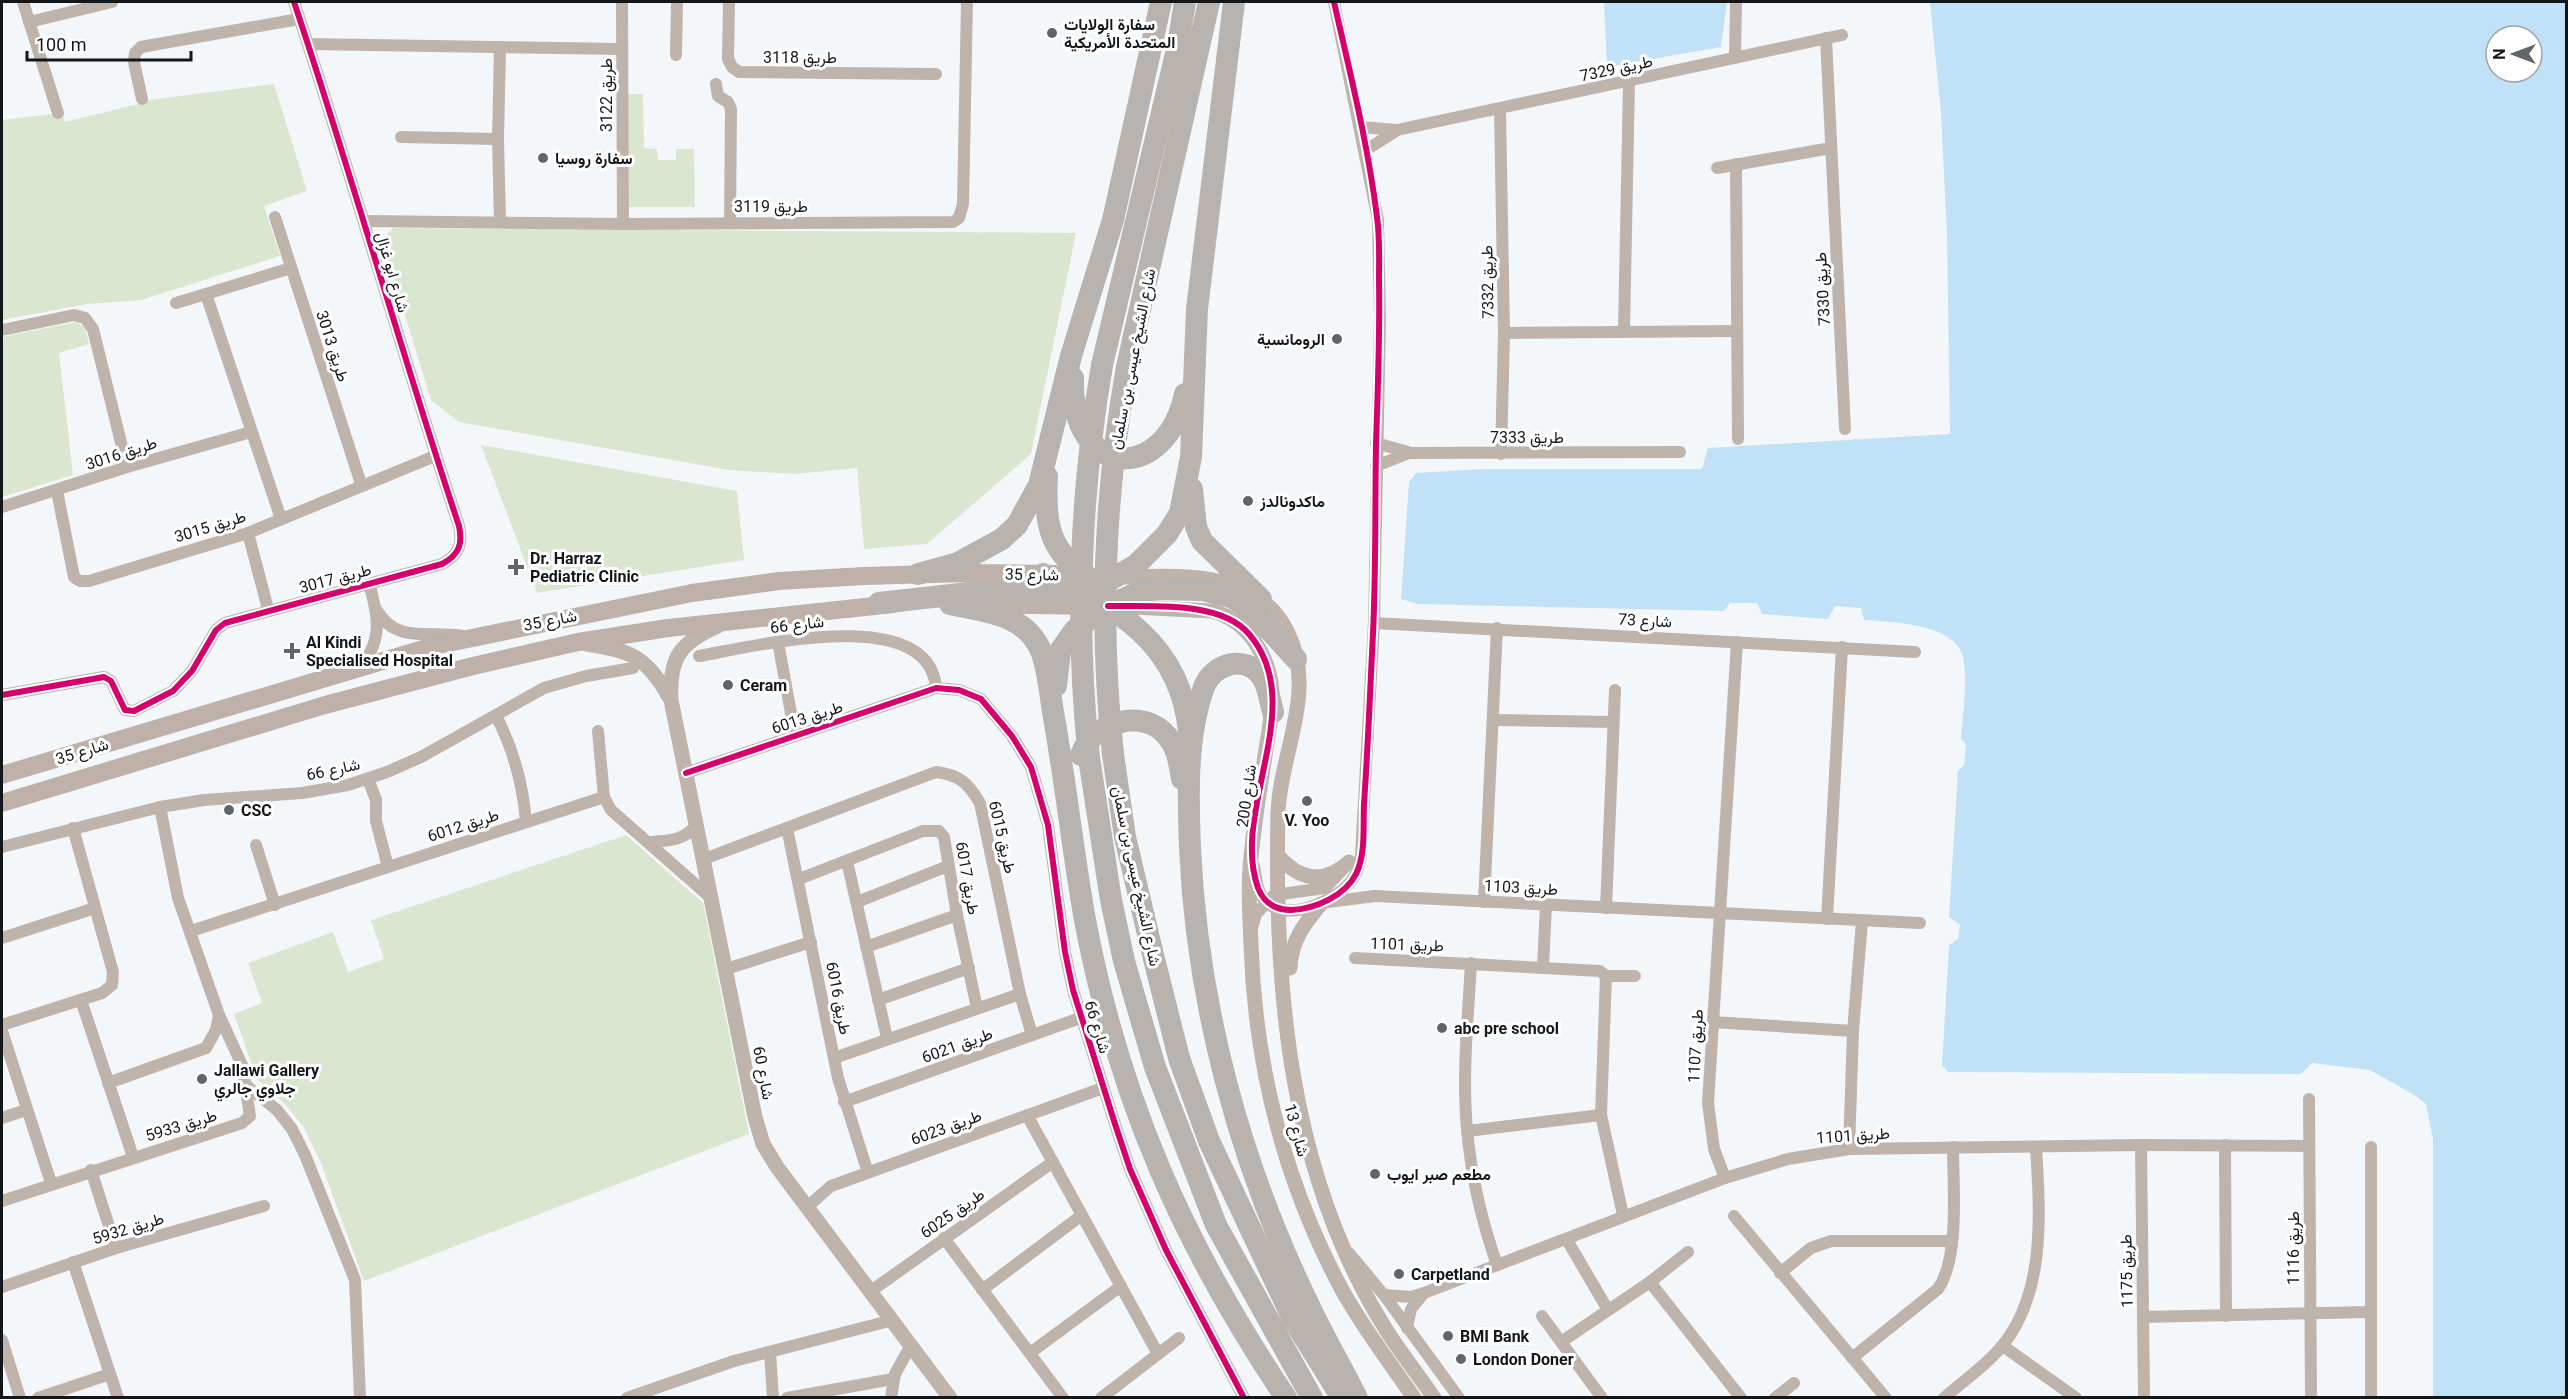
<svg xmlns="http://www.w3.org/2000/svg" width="2568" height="1399" viewBox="0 0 2568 1399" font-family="Roboto,Vazirmatn,sans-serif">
<rect width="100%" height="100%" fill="#f4f7fa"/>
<!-- green -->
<g fill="#dae6cf">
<polygon points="274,84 307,191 264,206 280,256 141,300 87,304 2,320 2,120 61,113 65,122 142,103 142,101"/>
<polygon points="628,94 643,94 644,148 657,149 658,160 676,160 676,149 694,149 695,207 629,207"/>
<polygon points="393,228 1076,233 1031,454 927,544 864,549 857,468 794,474 729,470 459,422 431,400 382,240"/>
<polygon points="76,322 85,328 89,344 59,353 73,475 2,497 2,337"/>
<polygon points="481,445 737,491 744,560 537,593"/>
<polygon points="626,835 703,903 749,1134 364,1281 321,1163 303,1126 284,1103 257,1079 234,1014 262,1003 248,963 333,932 348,972 384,959 371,920"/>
</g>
<!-- water -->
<g fill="#c1e2f6" fill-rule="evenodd">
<polygon points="1604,2 1727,2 1721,47 1607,67"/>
<path d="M1930,2H2566V1397H2433V1139L2426,1104L2416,1096L2370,1070L2312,1063L2301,1074L1948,1072L1942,1065L1949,945L1958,939L1960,925L1949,917L1958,771L1964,765L1966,744L1961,739C1962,717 1971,666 1959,648C1943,623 1891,622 1864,620L1861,608L1835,606L1828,619L1762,614L1757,603H1730L1724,611L1417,604L1401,599L1409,482L1416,473L1482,469H1702L1708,448L1950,434L1947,236L1941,113ZM2496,36H2532V72H2496Z"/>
</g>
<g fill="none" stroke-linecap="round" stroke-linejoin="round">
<!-- minor -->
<g stroke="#beb4ac" stroke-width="12">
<polyline points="23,2 58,113"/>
<polyline points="622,2 623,224"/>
<polyline points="729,2 728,59 732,67 739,72 936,74"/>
<polyline points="29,22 112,2"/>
<polyline points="1826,38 1845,429"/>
<polyline points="308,44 622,49"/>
<polyline points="500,47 498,139 500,222"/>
<polyline points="676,55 677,2"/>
<polyline points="1735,58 1736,2"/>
<polyline points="716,84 718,96 728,102 731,109 730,223"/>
<polyline points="142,99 134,62 135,53 141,47 299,19"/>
<polyline points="1500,109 1504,333 1501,454"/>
<polyline points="1361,127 1397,130 1842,35"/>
<polyline points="401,137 498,139"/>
<polyline points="1366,150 1396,131"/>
<polyline points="1736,164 1738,439"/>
<polyline points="1717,168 1831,148"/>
<polyline points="275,217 361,484"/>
<polyline points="365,221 623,224 953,222 959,218 963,204 967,2"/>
<polyline points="206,294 281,519"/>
<polyline points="176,303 291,268"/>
<polyline points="2,330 74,315 85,318 93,329 127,467"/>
<polyline points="1624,331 1629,82"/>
<polyline points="1504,333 1737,331"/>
<polyline points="1376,443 1408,452"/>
<polyline points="1376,466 1409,453 1680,452"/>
<polyline points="57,491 74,577 80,581 89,581 248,533 435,456"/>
<polyline points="2,507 127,467 251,432"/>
<polyline points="248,533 268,609"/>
<path d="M376,609C396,645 429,630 463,636"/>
<polyline points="1374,623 1915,652"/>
<polyline points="778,642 795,735"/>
<path d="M699,656C752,647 929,602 936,688"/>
<path d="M359,668C384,641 378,615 369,583"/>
<path d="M2,695L104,677L111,681L125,710L134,711L173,691L192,671L216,630L225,623L442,564C459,555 463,544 459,526C401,352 352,175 294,2"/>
<path d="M496,716C513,748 523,786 526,822"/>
<polyline points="1493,720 1613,722"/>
<polyline points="598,731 604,797 611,810 711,898"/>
<polyline points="686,773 936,688 959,690 981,699 1012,736 1031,767 1048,825 1065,952 1073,990 1115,1124 1130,1169 1166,1250 1244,1398"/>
<polyline points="368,779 376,800 376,821 388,867"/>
<polyline points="787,828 838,1078 868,1173"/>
<path d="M649,842C669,841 683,841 697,825"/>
<polyline points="256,845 275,905"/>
<polyline points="2,847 160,807 204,800 302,793 348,785 387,772 421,757 544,688 586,676 633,668"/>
<path d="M704,859L936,772C960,775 968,783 980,803L1020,994L1032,1035"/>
<polyline points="847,861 887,1038"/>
<path d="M1254,866C1256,877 1257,891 1265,901C1286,925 1341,899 1354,877C1358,871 1360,862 1361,855L1374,623L1380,317L1378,220L1334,2"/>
<polyline points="799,879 923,831 939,831 944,837 957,915 977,1008"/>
<polyline points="857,902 948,866"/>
<polyline points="1328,902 1375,896 1920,923"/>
<polyline points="1484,902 1497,628"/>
<polyline points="1606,908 1615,690"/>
<polyline points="1827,919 1842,647"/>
<polyline points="1252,928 1256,914 1274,895 1325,888 1344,868"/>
<polyline points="191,931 604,797"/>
<polyline points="2,938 95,908"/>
<polyline points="866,947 957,915"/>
<polyline points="1355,958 1600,971 1606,976 1635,976"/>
<path d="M1471,963C1468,1018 1462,1074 1467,1129C1471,1175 1482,1222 1497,1265"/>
<polyline points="1543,967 1546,905"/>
<polyline points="726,969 811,942"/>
<polyline points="1606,976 1601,1115 1623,1215"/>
<polyline points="81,1000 133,1157"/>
<polyline points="878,1000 969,968"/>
<polyline points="1713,1022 1853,1031"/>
<polyline points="2,1025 102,993 112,985 113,972 73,828"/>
<polyline points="2,1031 51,1183"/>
<polyline points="834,1058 1020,994"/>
<polyline points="108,1083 206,1048 216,1030 219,1015"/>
<polyline points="247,1086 277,1110 292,1129 305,1155 355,1280 360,1398"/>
<polyline points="2309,1099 2311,1398"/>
<polyline points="844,1102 1080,1018"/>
<polyline points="1027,1115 1158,1354"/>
<polyline points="2,1118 26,1110"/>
<polyline points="1467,1131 1601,1115"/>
<polyline points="2141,1145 2144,1398"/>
<polyline points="2225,1145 2226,1316"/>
<polyline points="2371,1147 2371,1398"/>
<polyline points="1849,1149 1853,1031 1862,921"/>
<polyline points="91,1170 116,1248"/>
<polyline points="1725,1178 1714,1149 1708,1103 1737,642"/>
<polyline points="2,1201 242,1123 250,1116 242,1065 219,1015 178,898 160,807"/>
<polyline points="807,1207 831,1186 1103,1088"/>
<polyline points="1734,1216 1886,1398"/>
<polyline points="944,1238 1063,1398"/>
<polyline points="1567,1240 1608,1310"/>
<polyline points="1349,1253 1384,1295 1459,1398"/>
<polyline points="73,1262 118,1398"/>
<polyline points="1780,1273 1811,1248 1831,1241 1950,1241"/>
<polyline points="1650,1282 1741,1398"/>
<polyline points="2,1287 116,1248 264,1206"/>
<polyline points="982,1290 1082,1215"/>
<polyline points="871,1291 1053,1162"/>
<polyline points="1384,1295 1412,1297 1424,1293 1725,1178 1788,1159 1849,1149 2141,1145 2309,1146"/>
<polyline points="1542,1316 1602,1398"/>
<polyline points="2143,1317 2371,1312"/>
<polyline points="1407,1328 1411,1309 1423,1294"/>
<polyline points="2,1340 20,1398"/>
<polyline points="1561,1342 1650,1282 1688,1252"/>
<polyline points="2003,1346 2076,1398"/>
<polyline points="770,1352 773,1398"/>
<polyline points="1030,1353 1121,1286"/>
<path d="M1852,1358L1938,1289C1960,1257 1953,1186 1953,1147"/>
<polyline points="38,1398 110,1374"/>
<polyline points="627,1398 734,1361 893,1320"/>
<polyline points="787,1398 893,1379"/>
<polyline points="891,1398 895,1374 911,1345"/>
<polyline points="1101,1398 1179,1338"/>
<polyline points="1775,1398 1794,1383"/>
<path d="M1944,1398C1963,1381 1987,1365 2002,1346C2046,1293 2040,1212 2036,1148"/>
</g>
<!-- tertiary -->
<g stroke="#beb4ac" stroke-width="15">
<path d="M1119,577C1179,576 1255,568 1287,631C1318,692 1280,752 1278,813C1274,990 1289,1174 1385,1328C1400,1352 1418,1374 1434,1398"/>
<path d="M1114,606L1212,611C1249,621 1270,657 1272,693C1273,715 1268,734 1265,756C1259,793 1253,830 1250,868C1248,893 1250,919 1251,945C1255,1066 1284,1181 1341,1288C1362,1327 1389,1361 1414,1398"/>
<path d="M718,626C680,643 669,657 671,700L755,1117L763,1144L777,1167L950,1398"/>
<path d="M587,644C631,651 647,657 669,697"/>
<path d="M1278,856C1300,880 1323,885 1349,862"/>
<path d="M1290,968C1291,941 1304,924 1321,904"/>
</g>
<!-- secondary -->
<g stroke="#bdb1aa" stroke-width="18">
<polyline points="980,604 1094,606"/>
<polyline points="2,775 433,646 692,593 779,581 864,576 966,573 1055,574"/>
<polyline points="2,803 325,705 473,666 578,642 668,628 893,604"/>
</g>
<!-- motorway -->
<g stroke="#b8b3af" stroke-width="22">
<polyline points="1102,365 1178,45 1185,2"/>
<polyline points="1127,367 1209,2"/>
<path d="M1073,378C1070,479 1165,485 1185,394"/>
<path d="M1047,476C1044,527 1050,555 1096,582"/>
<polyline points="1192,489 1196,527 1202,541 1261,599"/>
<polyline points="918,574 958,563 1002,539 1017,525 1039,485 1071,356 1113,220 1161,2"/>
<path d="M1043,574C1117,606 1181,644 1189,732"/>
<polyline points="879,603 969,593 1083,591 1101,585 1136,565 1167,534 1180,513 1191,457 1197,309 1234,2"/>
<path d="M950,604C985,612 1025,613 1041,651C1049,671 1050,696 1054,718C1066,785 1073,853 1085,920C1119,1100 1184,1246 1286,1398"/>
<polyline points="1056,686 1060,651 1075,630 1108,606 1137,593 1157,589 1203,590 1231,597 1253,612 1296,659"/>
<path d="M1273,712C1270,701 1268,686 1262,677C1246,654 1213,663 1204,687C1186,736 1188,797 1190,848C1197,1004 1239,1161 1307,1301C1322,1334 1341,1366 1357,1398"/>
<polyline points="1113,754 1125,837 1153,955 1179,1058 1209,1141 1293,1319 1342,1398"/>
<path d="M1081,755C1092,722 1144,707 1167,736C1178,748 1179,763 1182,779"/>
<polyline points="1089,758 1111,900 1124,961 1155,1067 1216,1225 1312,1398"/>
</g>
<!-- motorway-bridge -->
<g stroke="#b8b3af" stroke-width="22">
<path d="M1113,754C1099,624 1104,496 1127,367"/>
<path d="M1089,758C1075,627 1080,495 1102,365"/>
</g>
<defs>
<g id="cycleway">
<path d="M1108,606C1150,607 1220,600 1249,634C1310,705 1230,809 1258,888C1264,903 1275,910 1291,910C1315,909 1345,896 1356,874C1366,854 1363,825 1364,804C1368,747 1370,691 1373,634C1376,571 1375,507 1376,443C1378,389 1380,335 1379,280C1379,259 1380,237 1377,217C1368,144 1350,73 1334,2"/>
<path d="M2,695L104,677L111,681L125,710L134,711L173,691L192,671L216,630L225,623L442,564C459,555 463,544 459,526C401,352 352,175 294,2"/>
<polyline points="686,773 936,688 959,690 981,699 1012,736 1031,767 1048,825 1065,952 1073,990 1115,1124 1130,1169 1166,1250 1244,1398"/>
</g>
</defs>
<!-- cycleway casing -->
<use href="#cycleway" stroke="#fff" stroke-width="10"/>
<!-- cycleway -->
<use href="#cycleway" stroke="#d6006c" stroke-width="6"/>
</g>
<!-- markers -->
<g fill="#626568" stroke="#fff" stroke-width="2">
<circle cx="1052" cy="33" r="6"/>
<circle cx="543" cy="158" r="6"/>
<circle cx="1337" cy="339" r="6"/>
<circle cx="1248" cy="501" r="6"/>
<path d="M513 558h6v6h6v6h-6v6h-6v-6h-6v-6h6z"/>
<path d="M289 642h6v6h6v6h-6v6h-6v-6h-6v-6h6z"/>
<circle cx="728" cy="685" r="6"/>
<circle cx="1307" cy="801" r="6"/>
<circle cx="229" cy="810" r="6"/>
<circle cx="1442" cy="1028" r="6"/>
<circle cx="202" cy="1079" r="6"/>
<circle cx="1375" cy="1174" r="6"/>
<circle cx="1399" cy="1274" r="6"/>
<circle cx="1448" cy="1336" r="6"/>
<circle cx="1461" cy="1359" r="6"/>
</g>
<g text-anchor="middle" stroke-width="6" stroke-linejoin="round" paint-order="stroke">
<!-- poi labels -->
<g font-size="16" font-weight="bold" fill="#14171a" stroke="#fff" text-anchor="start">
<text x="1064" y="30">سفارة الولايات<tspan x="1064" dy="18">المتحدة الأمريكية</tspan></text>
<text x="555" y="164">سفارة روسيا</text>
<text x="1325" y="345" text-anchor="end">الرومانسية</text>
<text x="1260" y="507">ماكدونالدز</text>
<text x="530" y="564">Dr. Harraz<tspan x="530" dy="18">Pediatric Clinic</tspan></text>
<text x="306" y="648">Al Kindi<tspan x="306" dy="18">Specialised Hospital</tspan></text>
<text x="740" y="691">Ceram</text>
<text x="241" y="816">CSC</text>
<text x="1307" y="826" text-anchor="middle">V. Yoo</text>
<text x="1454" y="1034">abc pre school</text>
<text x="214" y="1076">Jallawi Gallery<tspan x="214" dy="18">جلاوي جالري</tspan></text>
<text x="1387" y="1180">مطعم صبر ايوب</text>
<text x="1411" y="1280">Carpetland</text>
<text x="1460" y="1342">BMI Bank</text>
<text x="1473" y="1365">London Doner</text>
</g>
<!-- street labels -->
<g font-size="16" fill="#14171a" stroke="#fff">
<text x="800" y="63">طريق 3118</text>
<text transform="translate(1616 68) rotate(-12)" y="6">طريق 7329</text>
<text transform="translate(606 95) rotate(-90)" y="6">طريق 3122</text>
<text x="771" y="212">طريق 3119</text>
<text transform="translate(393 272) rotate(74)" y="6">شارع ابو غزال</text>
<text transform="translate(1487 282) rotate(-91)" y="6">طريق 7332</text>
<text transform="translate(1822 289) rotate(-93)" y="6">طريق 7330</text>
<text transform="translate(333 346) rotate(72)" y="6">طريق 3013</text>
<text transform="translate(1132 359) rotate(-79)" y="6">شارع الشيخ عيسى بن سلمان</text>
<text x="1527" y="443">طريق 7333</text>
<text transform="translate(121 453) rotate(-18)" y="6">طريق 3016</text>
<text transform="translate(210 526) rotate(-17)" y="6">طريق 3015</text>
<text transform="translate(1032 574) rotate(1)" y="6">شارع 35</text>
<text transform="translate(335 578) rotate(-15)" y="6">طريق 3017</text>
<text transform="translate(550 620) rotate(-11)" y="6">شارع 35</text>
<text transform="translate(1645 620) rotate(3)" y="6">شارع 73</text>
<text transform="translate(797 624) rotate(-7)" y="6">شارع 66</text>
<text transform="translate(807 717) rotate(-18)" y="6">طريق 6013</text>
<text transform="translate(82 751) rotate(-17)" y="6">شارع 35</text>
<text transform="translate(333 769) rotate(-12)" y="6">شارع 66</text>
<text transform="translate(1246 796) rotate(-82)" y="6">شارع 200</text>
<text transform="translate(463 825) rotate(-18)" y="6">طريق 6012</text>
<text transform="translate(1003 837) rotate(77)" y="6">طريق 6015</text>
<text transform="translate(1137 876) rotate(78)" y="6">شارع الشيخ عيسى بن سلمان</text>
<text transform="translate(968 878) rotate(80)" y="6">طريق 6017</text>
<text transform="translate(1521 887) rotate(3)" y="6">طريق 1103</text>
<text transform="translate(1407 944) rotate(2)" y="6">طريق 1101</text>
<text transform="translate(839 998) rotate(79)" y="6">طريق 6016</text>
<text transform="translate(1098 1027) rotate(73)" y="6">شارع 66</text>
<text transform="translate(957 1045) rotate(-20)" y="6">طريق 6021</text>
<text transform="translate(1695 1046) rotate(-87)" y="6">طريق 1107</text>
<text transform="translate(764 1073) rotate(79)" y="6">شارع 60</text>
<text transform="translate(181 1125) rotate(-17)" y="6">طريق 5933</text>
<text transform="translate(946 1127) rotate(-20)" y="6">طريق 6023</text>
<text transform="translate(1297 1130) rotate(75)" y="6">شارع 13</text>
<text transform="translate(1853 1135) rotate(-4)" y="6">طريق 1101</text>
<text transform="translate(952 1213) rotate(-35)" y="6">طريق 6025</text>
<text transform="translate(128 1228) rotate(-17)" y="6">طريق 5932</text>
<text transform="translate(2293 1248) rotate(-90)" y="6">طريق 1116</text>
<text transform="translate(2126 1271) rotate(-91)" y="6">طريق 1175</text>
</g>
</g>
<!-- border -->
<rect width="2568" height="1399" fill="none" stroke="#14171a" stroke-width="6"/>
<!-- north arrow -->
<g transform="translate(2514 54) rotate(270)"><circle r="28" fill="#ffffff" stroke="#a1a2a3" stroke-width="1.5"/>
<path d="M0-4.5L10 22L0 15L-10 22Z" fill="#626568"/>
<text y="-9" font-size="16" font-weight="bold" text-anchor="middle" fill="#14171a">N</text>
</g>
<!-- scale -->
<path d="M27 51v9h164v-9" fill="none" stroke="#14171a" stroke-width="3"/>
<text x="36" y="51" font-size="18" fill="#14171a" stroke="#ffffff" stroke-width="4.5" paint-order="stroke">100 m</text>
</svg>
